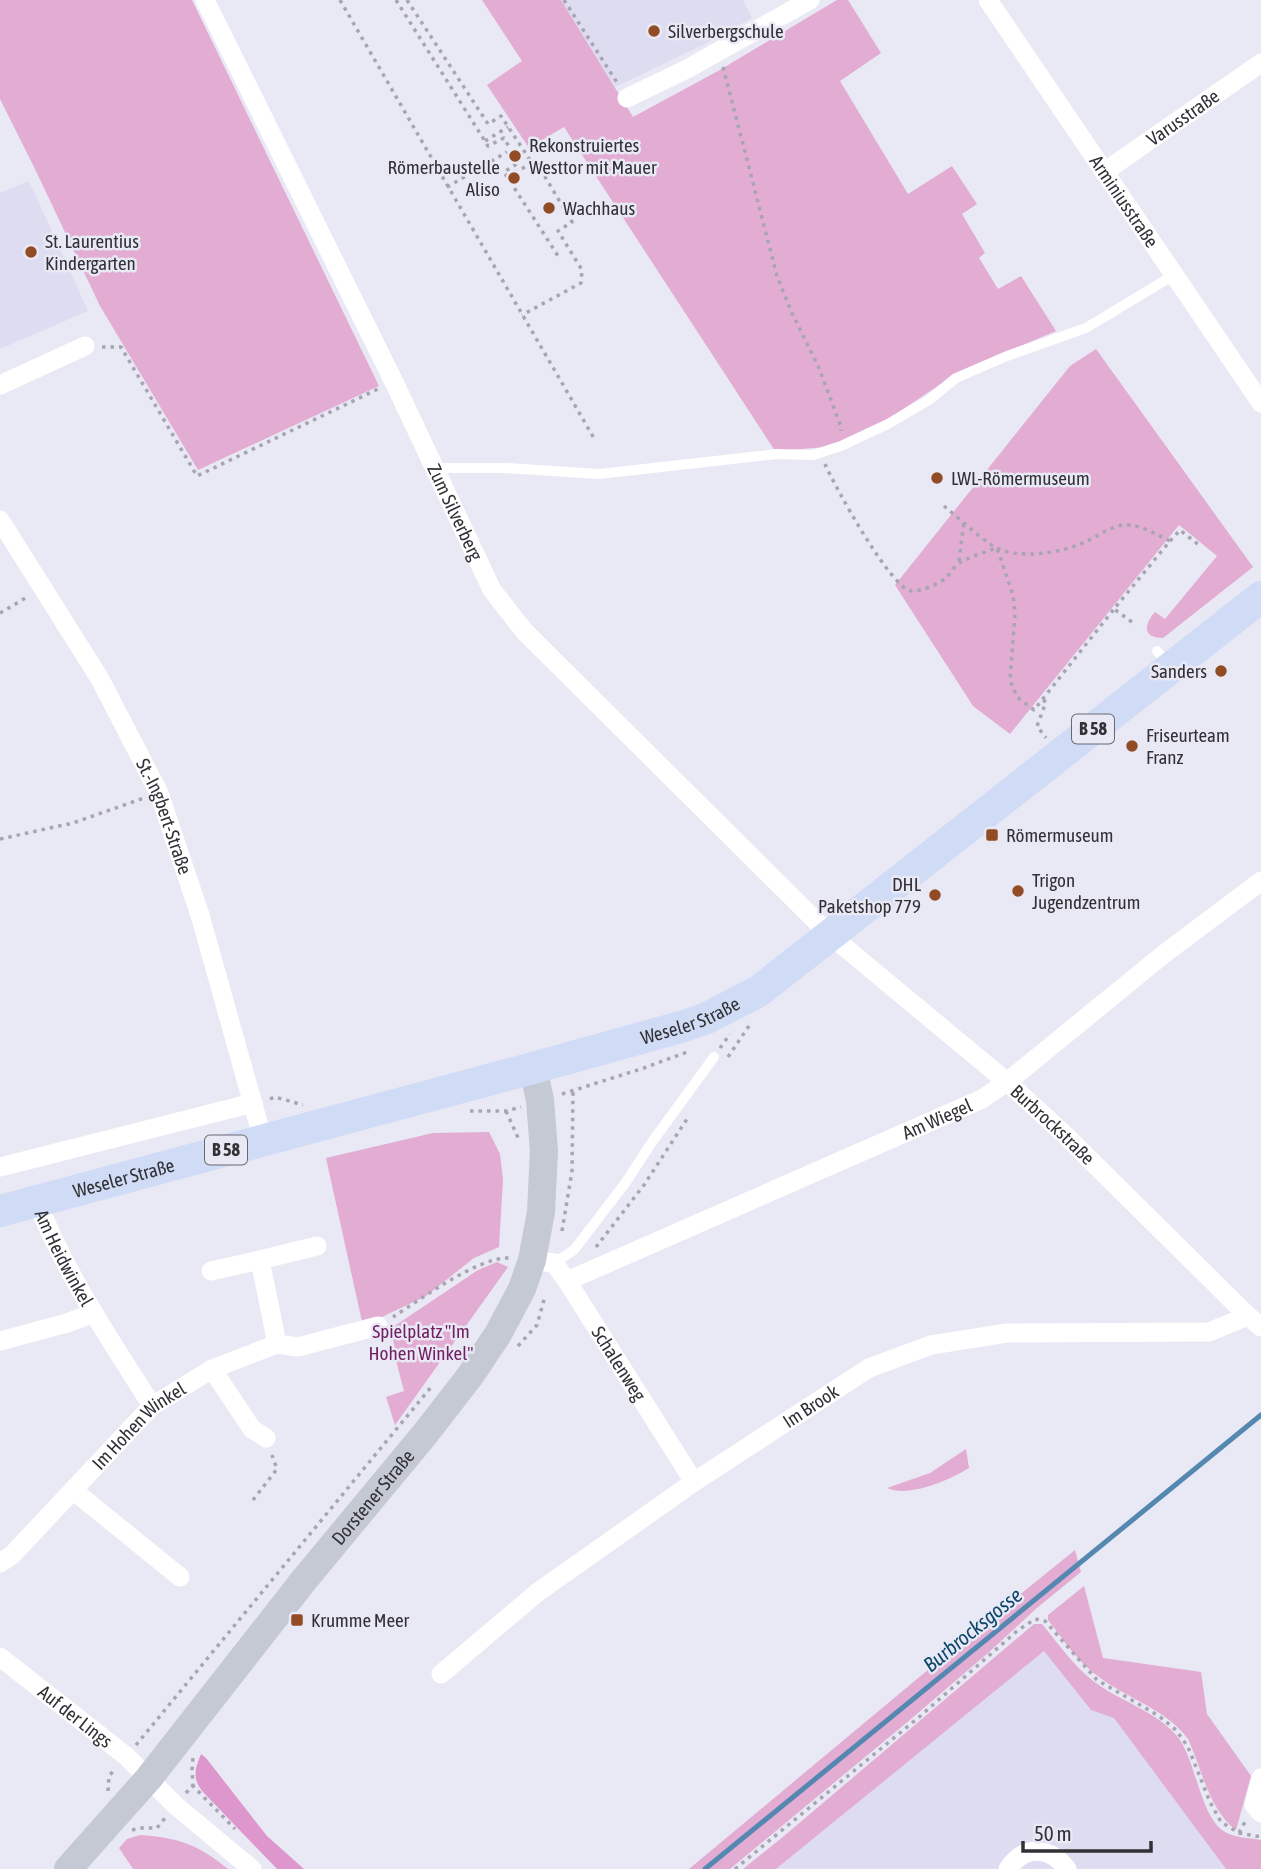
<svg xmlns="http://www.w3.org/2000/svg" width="1261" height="1869" viewBox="0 0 1261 1869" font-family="'Asap Condensed',sans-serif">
<rect width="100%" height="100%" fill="#e9e8f5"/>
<!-- built -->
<g fill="#dedcf1">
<polygon points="561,0 743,0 752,18 705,44 615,87"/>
<polygon points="29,181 88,311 0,349 0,193"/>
<polygon points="1044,1650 1090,1709 1114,1717 1226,1869 776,1869"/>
</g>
<!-- green -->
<g fill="#e2acd3">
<polygon points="0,0 192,0 379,386 198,470 100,306 35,169 0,99"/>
<polygon points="482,0 561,0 633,117 718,71 837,0 848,0 881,53 840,81 908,194 952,166 977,204 962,214 985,253 979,258 998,289 1021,276 1056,331 959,372 888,419 839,442 826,447 775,451 564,127 529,148 487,85 522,61"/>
<path d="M1096,349L1253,567L1163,638C1142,638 1144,624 1155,612L1165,619L1217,556L1179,525L1010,734L973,706L895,585L1070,366Z"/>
<polygon points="489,1132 500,1154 503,1179 499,1247 474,1258 426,1296 363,1326 326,1158 433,1133"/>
<polygon points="497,1262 508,1267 395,1425 386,1397 404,1391 394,1353 396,1352 390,1329 478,1270"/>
<path d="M966,1449L969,1468C950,1480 908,1498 887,1488L930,1473Z"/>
<polygon points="1075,1550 1081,1572 1038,1607 988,1653 911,1719 730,1869 689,1869 965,1639"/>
<path d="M1084,1586L1103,1658L1201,1672L1207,1714L1251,1776L1236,1830C1209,1810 1202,1769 1188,1739C1166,1709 1128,1699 1099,1677C1078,1663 1063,1639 1048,1620V1615Z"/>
<path d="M1034,1624H1042C1057,1642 1073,1665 1092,1680C1118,1701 1155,1710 1177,1736C1197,1760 1200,1823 1229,1834C1239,1838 1251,1838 1261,1840V1869H1226L1114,1718L1091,1710L1044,1651L776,1869H743L784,1836Z"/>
<path d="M140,1835C179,1838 197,1844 228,1869H133L119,1848L127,1839Z"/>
</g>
<!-- forest -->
<path fill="#de97cc" d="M201,1754L206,1758L267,1836L304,1869H277L202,1791C192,1778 195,1768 201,1754Z"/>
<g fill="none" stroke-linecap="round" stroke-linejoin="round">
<!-- stream -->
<polyline stroke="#5488b0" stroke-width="5" points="705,1869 1261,1415"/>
<!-- path -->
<g stroke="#a7a6b0" stroke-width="3.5" stroke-dasharray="3.5 5" stroke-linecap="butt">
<polyline points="340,0 595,440"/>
<polyline points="396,0 488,146 504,138 518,163 504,172 560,259"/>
<polyline points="407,0 488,124 501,116 532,163 544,175 572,222 558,231 582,270 581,283 522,315"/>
<polyline points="564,0 618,84"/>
<polyline points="723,67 777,276 791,311 819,368 841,427 841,431"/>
<polyline points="485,141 508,127"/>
<polyline points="507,177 532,163"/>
<polyline points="447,187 507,152"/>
<polyline points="102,347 121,347 197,476 378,389"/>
<path d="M825,464C834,485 892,591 912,591C923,591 939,584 947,577C951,572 955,565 961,562C972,556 985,552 997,548L1013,595L1015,614L1010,680L1017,697L1034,710L1114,609"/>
<path d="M944,506C959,518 978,537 995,547C1018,560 1062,553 1085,542C1097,537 1110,526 1124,525C1140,524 1155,534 1170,541L1114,609L1136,625"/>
<polyline points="1170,541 1180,530 1200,546"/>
<polyline points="959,561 964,522"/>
<polyline points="0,613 29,596"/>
<polyline points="1043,700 1046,702 1037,726 1046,738"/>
<polyline points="0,839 73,823 144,798"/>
<polyline points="720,1048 730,1034"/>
<polyline points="728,1057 751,1023"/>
<polyline points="562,1094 644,1068 687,1052"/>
<polyline points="270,1099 275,1097 303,1105"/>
<polyline points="470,1111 506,1111 521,1107"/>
<polyline points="506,1111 520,1142"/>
<polyline points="562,1231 572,1171 573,1092"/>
<polyline points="596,1247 644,1185 689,1116"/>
<path d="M393,1317C421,1299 478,1257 509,1258"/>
<polyline points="518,1346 537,1325 545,1296"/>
<polyline points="253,1500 277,1469 272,1455"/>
<polyline points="136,1745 432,1386"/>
<polyline points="192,1785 235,1829"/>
<polyline points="108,1791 109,1776 115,1769"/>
<polyline points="186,1793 193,1785 192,1770 193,1758"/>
<polyline points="132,1830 142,1828 157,1828 165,1818"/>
<polyline points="1239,1833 1246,1820"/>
<polyline points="735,1869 918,1718 1017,1631 1035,1619 1045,1621 1097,1680 1159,1716 1176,1730 1188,1747 1210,1802 1221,1822 1239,1833 1261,1837"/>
</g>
<!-- service -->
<g stroke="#fff" stroke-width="10">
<polyline points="434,468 506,468 599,474 777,454 813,455 841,446 888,424 929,400 956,378 1007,356 1086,328 1174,275"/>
<polyline points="1157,651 1168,664"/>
<polyline points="554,1263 574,1250 626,1182 652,1142 714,1057"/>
</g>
<!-- minor -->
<g stroke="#fff" stroke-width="19">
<path id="s1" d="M205,0L394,382L492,590L525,632L830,935L1007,1082L1063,1133L1248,1316L1261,1327"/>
<path id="s2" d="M988,0L1261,403"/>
<polyline points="627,98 687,69 810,0"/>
<path id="s3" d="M1104,172L1261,63"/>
<polyline points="0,385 85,346"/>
<path id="s4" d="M0,520L100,679L159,793L200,915L263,1140"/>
<polyline points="0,1167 253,1103"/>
<path id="s5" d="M37,1201C64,1272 112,1342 152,1406"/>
<path id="s6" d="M532,1260L554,1263L567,1281L694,1482"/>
<polyline points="211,1271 260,1260"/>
<path id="s7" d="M567,1281L982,1099L1007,1082L1164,954L1261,881"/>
<polyline points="0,1341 67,1323 94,1313"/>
<polyline points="277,1344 260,1260 317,1246"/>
<polyline points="212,1369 252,1429 266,1438"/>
<polyline points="74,1491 180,1577"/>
<path id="s8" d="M0,1563L12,1555L152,1406L212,1369L277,1344L298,1347L378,1326"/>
<path id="s9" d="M0,1657L126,1756L175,1805L252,1869"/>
<path id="s10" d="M441,1674L538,1592L694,1482L869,1368L931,1345L1007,1333L1209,1332L1248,1316"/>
<polyline points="1261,1778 1254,1805 1261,1813"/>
<path d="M1008,1869C1024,1845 1050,1846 1067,1869"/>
</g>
<!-- secondary -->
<path stroke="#c4c9d4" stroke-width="28" id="s11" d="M68,1869L149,1778L304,1580L425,1434L470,1376L498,1334L522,1289L532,1260L541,1212L544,1151L540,1100L533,1068"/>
<!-- primary -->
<path stroke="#d0dcf6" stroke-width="32" id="s12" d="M0,1211L533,1068L684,1026L707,1018L759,991L1261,597"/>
</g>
<!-- markers -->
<g fill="#924c25" stroke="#e9e8f5" stroke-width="2.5">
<circle cx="654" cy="31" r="7"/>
<circle cx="515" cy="156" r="7"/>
<circle cx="514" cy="178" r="7"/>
<circle cx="549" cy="208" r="7"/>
<circle cx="31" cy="252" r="7"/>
<circle cx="937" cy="478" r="7"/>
<circle cx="1221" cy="671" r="7"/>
<circle cx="1132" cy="746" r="7"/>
<rect x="985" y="828" width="14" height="14" rx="3.5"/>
<circle cx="1018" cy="891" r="7"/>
<circle cx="935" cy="895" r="7"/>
<rect x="290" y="1613" width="14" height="14" rx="3.5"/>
</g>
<g text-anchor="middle" stroke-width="5" stroke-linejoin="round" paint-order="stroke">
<!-- shield labels -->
<g fill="#e9e8f5" stroke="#69686f" stroke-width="2">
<rect x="1072" y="714.5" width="42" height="29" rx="5"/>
<rect x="205" y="1135.5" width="42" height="29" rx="5"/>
</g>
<g font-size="18" font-weight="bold" fill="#323136">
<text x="1093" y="735">B 58</text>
<text x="226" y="1156">B 58</text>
</g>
<!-- poi labels -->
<g font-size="19" fill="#323136" stroke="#e9e8f5" text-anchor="start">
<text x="668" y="38">Silverbergschule</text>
<text x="529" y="152">Rekonstruiertes<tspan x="529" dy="22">Westtor mit Mauer</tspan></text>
<text x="500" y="174" text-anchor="end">Römerbaustelle<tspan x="500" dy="22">Aliso</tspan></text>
<text x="563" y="215">Wachhaus</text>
<text x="45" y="248">St. Laurentius<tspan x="45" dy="22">Kindergarten</tspan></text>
<text x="951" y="485">LWL-Römermuseum</text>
<text x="1207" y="678" text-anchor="end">Sanders</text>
<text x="1146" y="742">Friseurteam<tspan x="1146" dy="22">Franz</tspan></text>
<text x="1006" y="842">Römermuseum</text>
<text x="1032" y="887">Trigon<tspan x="1032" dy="22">Jugendzentrum</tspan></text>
<text x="921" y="891" text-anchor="end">DHL<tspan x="921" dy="22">Paketshop 779</tspan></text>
<text x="311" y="1627">Krumme Meer</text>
</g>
<!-- street labels -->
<g font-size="19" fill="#323136" stroke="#e9e8f5">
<text dy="7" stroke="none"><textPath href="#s3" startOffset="96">Varusstraße</textPath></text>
<text dy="7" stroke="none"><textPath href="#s2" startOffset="243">Arminiusstraße</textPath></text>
<text dy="7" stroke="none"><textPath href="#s1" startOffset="570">Zum Silverberg</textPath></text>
<text dy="7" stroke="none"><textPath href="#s4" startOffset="340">St.-Ingbert-Straße</textPath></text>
<text dy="7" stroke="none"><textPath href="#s12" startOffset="716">Weseler Straße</textPath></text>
<text dy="7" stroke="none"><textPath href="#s7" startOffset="404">Am Wiegel</textPath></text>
<text dy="7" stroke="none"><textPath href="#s1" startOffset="1432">Burbrockstraße</textPath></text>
<text dy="7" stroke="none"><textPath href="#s12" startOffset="128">Weseler Straße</textPath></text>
<text dy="7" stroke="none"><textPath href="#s5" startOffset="63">Am Heidwinkel</textPath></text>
<text dy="7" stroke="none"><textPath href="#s6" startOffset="142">Schalenweg</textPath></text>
<text dy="7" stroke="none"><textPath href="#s10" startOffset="457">Im Brook</textPath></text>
<text dy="7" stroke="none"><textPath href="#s8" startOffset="196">Im Hohen Winkel</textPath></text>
<text dy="7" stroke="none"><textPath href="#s11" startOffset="481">Dorstener Straße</textPath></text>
<text dy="7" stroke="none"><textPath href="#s9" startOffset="96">Auf der Lings</textPath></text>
</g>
<!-- park labels -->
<g font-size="19" fill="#722063" stroke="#e9e8f5">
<text x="421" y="1338">Spielplatz "Im<tspan x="421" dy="22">Hohen Winkel"</tspan></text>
</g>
<!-- water labels -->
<g font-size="21" font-style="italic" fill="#0d486c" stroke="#e9e8f5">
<text transform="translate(973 1630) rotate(-39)" y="7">Burbrocksgosse</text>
</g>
</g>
<!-- scale -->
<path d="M1023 1841v10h128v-10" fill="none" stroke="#323136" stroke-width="3.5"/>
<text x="1034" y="1841" font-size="21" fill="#323136" stroke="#e9e8f5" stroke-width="5" paint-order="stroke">50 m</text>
</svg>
